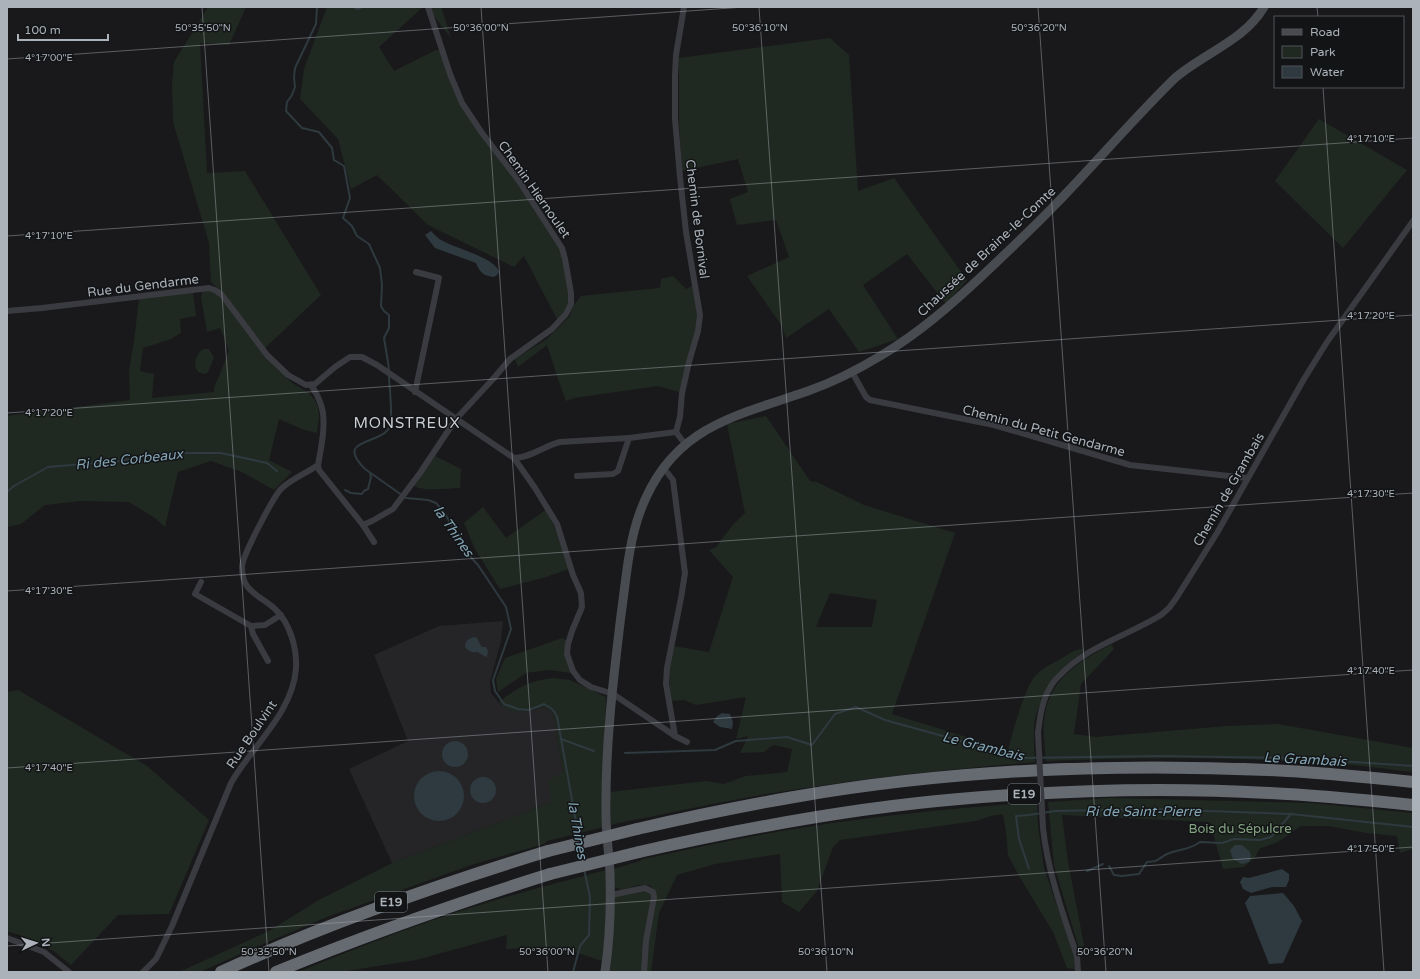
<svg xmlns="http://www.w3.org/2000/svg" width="1420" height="979" viewBox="0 0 1420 979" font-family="'Varela Round',sans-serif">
<rect width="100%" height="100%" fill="#19191b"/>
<!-- built -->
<polygon fill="#252528" points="503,621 501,641 490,682 491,693 501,705 530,711 544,707 552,711 555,722 563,772 552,802 392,863 349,769 408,741 374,655 439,626"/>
<!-- green -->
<g fill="#202921" fill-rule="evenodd">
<polygon points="208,7 246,7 229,45 200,43 207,173 245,171 321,295 265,348 226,296 211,282 209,243 173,122 172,84 174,62"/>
<polygon points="327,7 423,7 379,47 394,71 436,50 441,51 459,100 513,173 560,247 570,298 567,308 558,321 524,256 514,267 428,225 377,175 351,189 338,139 300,99 304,69"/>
<polygon points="427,7 441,7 451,38"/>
<polygon points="830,38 849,55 858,191 894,178 967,280 946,304 907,254 863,285 898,339 859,352 829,309 786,338 782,326 747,276 789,257 776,220 737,225 730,199 748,192 738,159 682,171 679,123 679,58"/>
<polygon points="1319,119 1407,170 1343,248 1275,181"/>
<polygon points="673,276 686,289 692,286 698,318 696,331 679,392 658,386 574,398 566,401 559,382 547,345 518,367 515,359 547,339 570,316 573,306 581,296 660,288 661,279"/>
<polygon points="205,290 215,292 220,297 277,369 291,382 310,394 315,400 318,407 319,416 317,433 304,430 279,419 269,460 292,472 274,490 242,472 211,461 178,472 165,527 155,518 129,502 81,501 45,505 21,524 7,527 7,416 130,400 129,370 134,341 139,298 193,292 196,316 180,319 181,333 171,339 143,348 140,371 154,374 152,398 214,392 214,388 229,351 220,328 207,332 201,297 202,293"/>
<path d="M203,349H209L214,358L208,372L205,374L198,372C192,363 196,355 203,349Z"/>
<path d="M766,416L810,481L817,482L864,505L955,533L892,714L1008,750C1012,734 1026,684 1036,675C1043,668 1053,663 1062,658C1069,654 1076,648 1084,649V651C1063,666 1049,678 1040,704C1038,709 1036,714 1035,719C1033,733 1034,747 1035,762C910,772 786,787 664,814C646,818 629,820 611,825L610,792L707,781L724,784L746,776L787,772L792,749L773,745L764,752L740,753L748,736L736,739L746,697L696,705L684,700L671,701C668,681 669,666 673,646L709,652L733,577L709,550L716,547L732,526L745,513L727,424ZM830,593L877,600L872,627H816Z"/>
<path d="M435,456L461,469L460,488C447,488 425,492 414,486Z"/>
<polygon points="483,507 506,538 547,509 556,532 569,569 546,577 500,589 475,549 464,523"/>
<polygon points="562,638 566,640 571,673 549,670 526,673 498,692 496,679 505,658"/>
<path d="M1112,644L1114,649L1081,684L1074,734L1096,737L1227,726L1278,724L1413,748V772C1392,770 1371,766 1350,765C1249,757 1147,757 1046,761C1045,746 1042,730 1045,715C1050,677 1082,660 1112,644Z"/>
<path d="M554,678L570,680L606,697L603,773L604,827L547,841L544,844L471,865L327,917L256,947L200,972H179L269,931L317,901L392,863L552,802L548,780L563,772L555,722L552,711L544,707C529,711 510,717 499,702C518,687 529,681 554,678Z"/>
<polygon points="18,690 147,766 209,820 169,914 118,915 71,965 55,952 36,941 7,931 7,692"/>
<polygon points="1111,798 1311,803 1413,813 1413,849 1400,853 1397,836 1366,833 1329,826 1301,826 1278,842 1259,849 1256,856 1244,867 1223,869 1210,822 1062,815 1068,862 1084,945 1080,952 1054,865 1048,802"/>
<path d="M1037,802L1038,826L1044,868L1074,955L1075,969L1067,968L1053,932L1019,876L1008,855L1006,831L1003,814L991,816L976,821L840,840L833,847L817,891L799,912L782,902L780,854L715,864L677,875L659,913L651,972H600L602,961L569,950L542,947L506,949L507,935L416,960L340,972H298C359,947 420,923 483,904C524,891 565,881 606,870L611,895L654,889L649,885H639L621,890L615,887L613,869L640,861L643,859C695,848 748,836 801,828C879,815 958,808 1037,802Z"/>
</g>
<!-- water -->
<g fill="#2e3a3f">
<path d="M431,231C435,235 438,239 443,241C455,248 496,258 499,272L497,275L494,277C484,276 480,273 476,263L435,248L425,235Z"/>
<path d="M474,637L477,638L480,644L482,647H486L488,651L487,657L484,656L477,652C472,653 468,651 465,647C465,641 468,639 474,637Z"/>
<polygon points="722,713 730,714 733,722 732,729 720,727 713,722 717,716"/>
<circle cx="455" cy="754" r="13"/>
<circle cx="439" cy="796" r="25"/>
<circle cx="483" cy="790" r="13"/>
<polygon points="1235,845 1242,845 1250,852 1251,857 1249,862 1242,864 1233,859 1230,850"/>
<polygon points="1282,869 1289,874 1289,880 1286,887 1272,887 1251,893 1243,889 1240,882 1243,877 1249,878"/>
<polygon points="1283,893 1294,906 1302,921 1283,963 1269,964 1245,903 1250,896"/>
</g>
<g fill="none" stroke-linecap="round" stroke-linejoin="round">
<!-- stream -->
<g stroke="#2e3a3f" stroke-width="2">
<polyline points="317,7 316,24 295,68 294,78 295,87 292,95 287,102 286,111 302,128 319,132 332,148 334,160 344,166 350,198 343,218 352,226 357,236 369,244 380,268 382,285 381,306 384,311 389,315 389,328 384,338 388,362 389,371"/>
<polyline points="353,7 358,9 362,7"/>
<path d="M389,376C389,386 394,420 389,428C380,445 334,438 365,469L406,498L428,500L436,503L444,512L467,553L478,565L506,607L511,629L493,680L495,691L504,704L518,709L529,710L544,704L552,709L557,716L579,839"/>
<polyline points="345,490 351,493 362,494 364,491 368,489 371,477 370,473"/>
<polyline points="7,492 14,486 48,467 119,461 163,453 221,453 267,463 277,471"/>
<polyline points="561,739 594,751"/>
<polyline points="625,753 715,750 736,741 787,737 812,745 835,714 856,707 885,720 1022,758 1158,756 1295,758 1413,766"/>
<polyline points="580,847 583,861"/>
<path d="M1109,866L1114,875L1122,876L1139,874L1147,862C1161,861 1157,859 1167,854C1179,849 1190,850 1200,842L1222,843L1234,839L1260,840L1271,837L1291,814"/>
<polyline points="1029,869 1019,839 1016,816 1029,815 1055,811 1150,809 1291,814 1413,827"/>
<polyline points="1087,871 1103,864"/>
<polyline points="573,972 580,946 589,935 590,897 584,869"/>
</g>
<!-- minor -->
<g stroke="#3a3b40" stroke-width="6">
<path d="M7,311L42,308L209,288L215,290L222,295L267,355L288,375L306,385L315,384L335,367L350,357H362L377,365L514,458C530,458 544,446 560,442L629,438L676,432"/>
<polyline points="852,372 866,397 870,400 994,425 1130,465 1247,478"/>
<path d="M311,385C315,391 319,398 321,405C327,421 321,448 318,465L319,470L363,525L374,542"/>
<polyline points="415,392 439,278 416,272"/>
<polyline points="676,432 680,417 682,393 689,362 698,331 700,315 686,232 680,177 675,119 675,76 676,55 684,7"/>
<polyline points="676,432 685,444"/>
<polyline points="514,458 535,488 557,524 573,575 581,593 582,607 572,631 568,644 567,654 573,671 580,680 591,687 613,694 675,736 687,742"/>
<polyline points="663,467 673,480 685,573 681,598 667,668 666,684 675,736"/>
<polyline points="577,476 613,474 618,471 629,438"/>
<polyline points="363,525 372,521 393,509 420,473 456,419 493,379 510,359 552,329 566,314 571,304 571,293 565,259 562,248 519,181 482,133 462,103 450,74 428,7"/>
<polyline points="201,582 195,594 251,626 265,625 281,615"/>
<polyline points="251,626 253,634 268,661"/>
<path d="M1038,733C1040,716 1042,700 1051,686C1053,682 1056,679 1059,676C1087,646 1127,636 1161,615L1169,608L1177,597L1217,533L1304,379L1327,342L1413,221"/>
<path d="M1043,828C1048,873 1063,914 1077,956L1078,972"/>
<polyline points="611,895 645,888 653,892 654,897 646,941 644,972"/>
<polyline points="7,938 44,952 69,972"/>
<path d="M143,972L156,959L172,926L231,783C252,746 293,713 296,668C297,648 290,623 275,609C267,601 254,596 247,586C243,581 242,572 242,566C243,555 274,495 282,488C293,478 307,473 318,465"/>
</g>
<!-- secondary -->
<path stroke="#484b50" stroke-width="9" d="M605,972C610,939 611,906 610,873C609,853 606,834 606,814C605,748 613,681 621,615C626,581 628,545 640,512C671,427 733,417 808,391C834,382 859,369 882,355C919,333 951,305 983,275C1007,252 1031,230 1054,206C1095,164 1133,119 1175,78C1204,53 1244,41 1264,7"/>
<!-- motorway -->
<g stroke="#666a71" stroke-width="12">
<path d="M637,829C689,817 742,806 794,797C949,770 1111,763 1268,770C1317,772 1365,777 1413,782"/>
<path d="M639,852C745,828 851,808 959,799C1062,790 1166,787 1269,793C1317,795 1365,800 1413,805"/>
<path d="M221,972C327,923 437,885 548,851"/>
<path d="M276,972C366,935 457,903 550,874"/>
</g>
<!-- minor-bridge -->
<polyline stroke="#3a3b40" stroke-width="6" points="1038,733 1043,828"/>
<!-- motorway-bridge -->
<g stroke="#666a71" stroke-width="12">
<polyline points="548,851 637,829"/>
<polyline points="550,874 639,852"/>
</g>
</g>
<!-- ticks -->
<path fill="none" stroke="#abb2ba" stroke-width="1" stroke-opacity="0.45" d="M202,7L269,972M481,7L548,972M759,7L827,972M1038,7L1106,972M1317,7L1318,17M7,59L745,7M1323,87L1384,972M7,236L1413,138M7,413L1413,315M7,591L1413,493M7,768L1413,670M7,946L1413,847"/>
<g text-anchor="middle" stroke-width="3" stroke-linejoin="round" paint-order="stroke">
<!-- shield labels -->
<g fill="#131416" stroke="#7d8389" stroke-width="1">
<rect x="1008" y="784" width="32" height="20" rx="3"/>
<rect x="375" y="892" width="32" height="20" rx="3"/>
</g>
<g font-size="12" font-weight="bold" fill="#abb2ba">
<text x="1024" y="798">E19</text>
<text x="391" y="906">E19</text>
</g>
<!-- street labels -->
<g font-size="13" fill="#abb2ba" stroke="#131416">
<text transform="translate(535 189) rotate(55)" y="5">Chemin Hiernoulet</text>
<text transform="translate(698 219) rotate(83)" y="5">Chemin de Bornival</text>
<text transform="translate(986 251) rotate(-43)" y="5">Chaussée de Braine-le-Comte</text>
<text transform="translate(143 285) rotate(-7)" y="5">Rue du Gendarme</text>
<text transform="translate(1044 430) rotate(15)" y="5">Chemin du Petit Gendarme</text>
<text transform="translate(1228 489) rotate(-60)" y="5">Chemin de Grambais</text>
<text transform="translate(251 734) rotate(-56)" y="5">Rue Boulvint</text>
</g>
<!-- park labels -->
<g font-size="13" fill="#85a582" stroke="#131416">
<text x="1240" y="833">Bois du Sépulcre</text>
</g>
<!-- water labels -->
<g font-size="14" font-style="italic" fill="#83a4b4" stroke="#131416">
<text transform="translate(129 459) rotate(-6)" y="5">Ri des Corbeaux</text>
<text transform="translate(454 531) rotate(55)" y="5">la Thines</text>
<text transform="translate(983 746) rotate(14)" y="5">Le Grambais</text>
<text transform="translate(1305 759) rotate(3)" y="5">Le Grambais</text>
<text x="1143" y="816">Ri de Saint-Pierre</text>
<text transform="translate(578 830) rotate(80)" y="5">la Thines</text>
</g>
<!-- quarter labels -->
<g font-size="15" letter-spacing="1" fill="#ccd0d6" stroke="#131416">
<text x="407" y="428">MONSTREUX</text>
</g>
</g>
<g font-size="10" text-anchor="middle" fill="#abb2ba" stroke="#131416" stroke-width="3" stroke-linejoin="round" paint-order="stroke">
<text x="203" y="31">50°35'50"N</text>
<text x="481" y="31">50°36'00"N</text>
<text x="760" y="31">50°36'10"N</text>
<text x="1039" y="31">50°36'20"N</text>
<text x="49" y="61">4°17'00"E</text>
<text x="1371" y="142">4°17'10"E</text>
<text x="49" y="239">4°17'10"E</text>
<text x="1371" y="319">4°17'20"E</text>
<text x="49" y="416">4°17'20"E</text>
<text x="1371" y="497">4°17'30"E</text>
<text x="49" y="594">4°17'30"E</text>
<text x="1371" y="674">4°17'40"E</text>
<text x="49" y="771">4°17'40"E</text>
<text x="1371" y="852">4°17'50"E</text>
<text x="269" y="955">50°35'50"N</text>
<text x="547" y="955">50°36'00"N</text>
<text x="826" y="955">50°36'10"N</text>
<text x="1105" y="955">50°36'20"N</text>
</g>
<!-- border -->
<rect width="1420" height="979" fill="none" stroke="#abb2ba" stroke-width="16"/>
<!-- legend -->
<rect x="1274" y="16" width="130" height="72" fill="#131416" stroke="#505358"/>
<rect x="1282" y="29" width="20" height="6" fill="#484b50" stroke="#505358"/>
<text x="1310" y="36" font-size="12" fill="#abb2ba">Road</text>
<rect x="1282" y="46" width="20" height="12" fill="#202921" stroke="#505358"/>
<text x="1310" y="56" font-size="12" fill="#abb2ba">Park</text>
<rect x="1282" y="66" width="20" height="12" fill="#2e3a3f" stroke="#505358"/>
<text x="1310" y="76" font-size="12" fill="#abb2ba">Water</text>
<!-- north arrow -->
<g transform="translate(36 943) rotate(86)" stroke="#131416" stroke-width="3" paint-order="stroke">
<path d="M0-3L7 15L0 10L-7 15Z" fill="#abb2ba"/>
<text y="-6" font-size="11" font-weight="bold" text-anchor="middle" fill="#abb2ba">N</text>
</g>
<!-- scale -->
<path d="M18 34v6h90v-6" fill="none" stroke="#abb2ba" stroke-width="2"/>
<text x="24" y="34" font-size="12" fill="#abb2ba" stroke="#131416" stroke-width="3" paint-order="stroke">100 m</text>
</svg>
